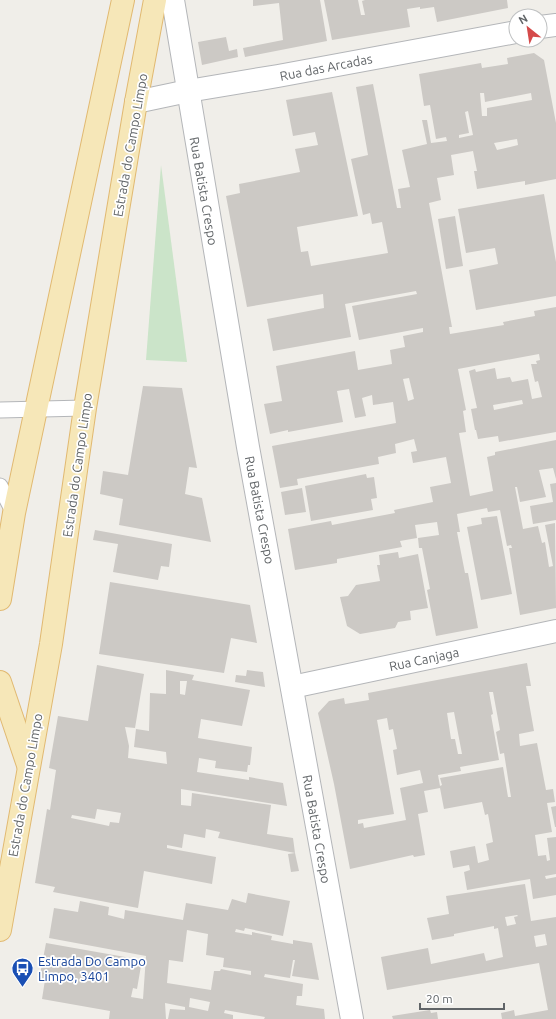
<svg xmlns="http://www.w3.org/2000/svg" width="556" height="1019" viewBox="0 0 556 1019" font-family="Ubuntu,sans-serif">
<rect width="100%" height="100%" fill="#f0eee9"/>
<!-- green -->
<polygon fill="#cbe4c9" points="161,165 187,362 146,360"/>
<!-- building -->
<g fill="#ccc9c5" fill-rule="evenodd">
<polygon points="253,0 320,0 327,41 245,57 243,48 283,40 279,3 253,6"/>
<polygon points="324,0 358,0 361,15 365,15 362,1 365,0 507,0 508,8 437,22 434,7 420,9 420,7 407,9 410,27 332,40"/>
<polygon points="226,37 229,51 237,49 238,57 202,65 198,42"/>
<path d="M534,53L544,60L556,123V179L525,185V181L477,189L474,171H477L473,151L451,155L454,175L437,178L441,200L429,203L452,327H449L450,334L504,325L503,322L535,316L534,311L556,307V432L499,442L498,436L478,439L476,430H475L471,409L477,408L469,371L475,369L476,372L495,368L497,379L510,377L512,382L528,379L532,399L542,397L538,381L535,382L531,364H537L536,361L540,360L539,354L458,369L466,410L463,411L466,432L459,433L470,496L493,491L487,457L495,455V452L556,440V479L553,468L539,470L546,497L520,502L517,487H515L523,529L538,526L542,543L545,542L549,567L553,566L545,525L555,523L556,608L520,615L509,548H512L511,545L507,546L500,510L488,512L487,508L457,514L460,532H457L465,573H468L478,628L436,636L427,590L430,589L422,548H419L418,538L439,535L437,522L415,525L417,538L400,541L402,547L337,559V563L295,570L288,529L331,521L332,525L395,513L394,510L433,502L430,487L451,483L446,457L413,463L411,452L417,451L414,439L395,444L396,453L378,457L379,464L297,479L298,485L280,488L272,446L396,423L393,402L373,405L372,395L362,398L366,416L355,418L349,389L337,391L343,422L288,432V430L270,434L264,404L282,401L276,366L355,351L358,370L392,364L390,350L405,347L403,336L423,332V328L359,340L352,306L417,294L416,291L345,304L351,337L273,351L267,319L324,308L323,294L247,307L226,196L240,193L239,184L300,172L295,149L318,145L315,132L293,136L286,100L332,92L358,216L297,227L301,252L308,251L311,266L388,253L382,222L372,224L370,213L363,215L351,159L368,155L356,87L373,84L397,208H401L398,189L410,187L402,150L427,144L422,120H427L431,143L447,141L446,137L436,139L430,105L424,106L419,74L481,63L482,68L508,64L507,58ZM480,93H484L485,102L531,93L532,100L487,108V116H482ZM468,111L473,135L459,138V135L469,133L465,112ZM517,139L518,145L497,150L494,143ZM409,378L414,399L408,401L403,379ZM522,400L523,404L494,410L493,405Z"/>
<polygon points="544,194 556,262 556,296 476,310 469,270 498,264 495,248 466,253 458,209"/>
<polygon points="455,216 463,266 446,269 438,219"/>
<polygon points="143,386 182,388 197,468 189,467 185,494 202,498 211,542 119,525 123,499 100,494 103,471 128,475"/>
<polygon points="366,474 367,478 374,477 377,498 371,499 373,510 311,521 305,486"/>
<polygon points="556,483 556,520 533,524 530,506 553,502 550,484"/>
<polygon points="302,488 306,512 285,515 281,492"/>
<polygon points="497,516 512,594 481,600 467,527 482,524 481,518"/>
<polygon points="95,530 172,544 169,567 161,566 158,580 113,572 118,544 93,540"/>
<polygon points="398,552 399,558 418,554 428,608 410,611 411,620 398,622 395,628 360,634 347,626 340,597 348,596 356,585 380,581 377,565 380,565 379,555"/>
<polygon points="110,582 250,605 257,643 231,638 224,673 99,654"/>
<path d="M527,663L531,686H526L534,731L519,734L520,746L537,743L546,790L553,789L555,802L547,803L552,832L535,835L538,856L546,855L547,861L550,860L547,838L556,837V874L545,876L546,879L556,877V895L533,899L530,879L467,890L464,872L470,870L469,865L453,868L450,851L475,846L478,863L489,860L486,844L493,842L488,814L485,815L482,802L444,809L440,788L424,791L428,812L418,814L425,855L414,857L413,855L350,869L334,784L318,713L329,701L344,698L345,704L369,700L368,693ZM489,692H493L500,730L496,732L500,754L504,753L511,797H508L503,767L440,778L442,785L440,786L438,775L461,771L460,767L499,760L491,715L493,714ZM454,712L462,754H458L455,739H451L447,713ZM387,718L389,730L393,729L397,749L393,750L397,775L420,770L423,783L400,788L406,820L364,828L363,823L358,824V820L394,814L377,720Z"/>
<path d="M97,665L144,674L135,728L125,727L129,746L128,758L167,764L166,752L134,747L136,729L149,731L150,693L166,694V670L194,675L192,680L250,690L242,726L201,719L198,738L252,747L250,765H248L247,772L215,768L216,761L199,758L197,772L249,780V777L283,783L287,806L181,789V805L191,806L192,793L271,805L267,834L293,838L295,853L218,838L220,832L206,829L205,838L184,834L182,848L167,845V848L216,857L212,884L144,871L138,908L53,892L55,887L35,883L47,809L50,810L56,770L49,768L58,716L88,721ZM180,681H187L185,695L180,694ZM97,809L121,813L119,823L110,822L109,826L71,818L72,815L95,819Z"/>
<polygon points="247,670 263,672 265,687 235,682 236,675 246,676"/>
<polygon points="556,806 556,827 555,827 551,807"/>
<polygon points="295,853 299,871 291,872 288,854"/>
<path d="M525,884L531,921L556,917V1019H502L501,1013L514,1010L515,1016L548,1010L539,963L387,990L381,957L428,948L431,964L484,953L486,961L503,957L498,928L494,929V926L454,934V936L432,940L427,918L449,914L446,896ZM517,915L518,916L514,917L516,924L507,926L505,917ZM545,934L547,945L536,947L534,936Z"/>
<path d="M248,893L290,901L283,936L245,928L244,931L236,929L235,932L252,935V932L272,936L271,940L293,944V940L312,943L319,980L292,976L295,960H293L290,978L265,974L264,977L303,984L302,996H297L296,1005L324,1009L325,1019H264L265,1017L225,1010L224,1013L233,1015V1019H168L170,1009L185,1010V1007L165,1003L166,1019H109L110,1011L42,999L45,980H39L46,943L142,960L137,989L133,988L131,997L143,999L146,956L49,938L54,908L78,912L80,901L109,907L108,915L124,919L125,910L183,920L186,903L228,910L232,899L246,903ZM187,930L208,934L206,955L224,958L223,967L251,971V975L221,969L220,971H214L211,990L167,983L169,960L183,962ZM190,998L210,1002L208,1011L189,1007Z"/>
<polygon points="430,1010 431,1013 437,1012 438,1019 393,1019 392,1016"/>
</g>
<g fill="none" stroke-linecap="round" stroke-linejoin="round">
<defs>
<g id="service">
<polyline points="0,410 85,408"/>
<polyline points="0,486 14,513 12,515"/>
</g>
<g id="minor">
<polyline points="173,0 248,447 352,1019"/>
<polyline points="540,27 556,25"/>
<polyline points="136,102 188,91 278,76 516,32"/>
<polyline points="292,687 556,631"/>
</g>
<g id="primary">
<polyline points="0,599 14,513 123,0"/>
<polyline points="0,682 28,765"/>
<polyline points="0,930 51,644 85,408 136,102 155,0"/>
</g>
</defs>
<!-- service casing -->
<use href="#service" stroke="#b4b6b9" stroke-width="17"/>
<!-- minor casing -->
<use href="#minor" stroke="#b4b6b9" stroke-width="24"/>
<!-- primary casing -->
<use href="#primary" stroke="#e1b971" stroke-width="24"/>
<!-- service -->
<use href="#service" stroke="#fff" stroke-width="15"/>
<!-- minor -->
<use href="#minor" stroke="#fff" stroke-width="22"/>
<!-- primary -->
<use href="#primary" stroke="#f6e7b8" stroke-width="22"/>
</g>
<!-- icons -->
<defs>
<symbol id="bus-pin" viewBox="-11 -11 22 30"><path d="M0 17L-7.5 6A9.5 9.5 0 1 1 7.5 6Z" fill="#1a4fb4" stroke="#fff"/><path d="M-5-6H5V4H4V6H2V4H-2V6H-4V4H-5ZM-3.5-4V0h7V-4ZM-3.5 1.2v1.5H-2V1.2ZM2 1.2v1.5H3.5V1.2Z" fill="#fff"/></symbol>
</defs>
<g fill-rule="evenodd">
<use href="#bus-pin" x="10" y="956" width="25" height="34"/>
</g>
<g text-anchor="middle" stroke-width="3.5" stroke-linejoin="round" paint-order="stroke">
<!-- street labels -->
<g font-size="13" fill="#606467" stroke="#fff">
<text transform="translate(326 67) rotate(-11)" y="5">Rua das Arcadas</text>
<text transform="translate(130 145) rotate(-80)" y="5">Estrada do Campo Limpo</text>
<text transform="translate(204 191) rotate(80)" y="5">Rua Batista Crespo</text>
<text transform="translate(77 465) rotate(-82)" y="5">Estrada do Campo Limpo</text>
<text transform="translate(260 510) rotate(79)" y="5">Rua Batista Crespo</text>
<text transform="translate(424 659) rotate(-12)" y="5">Rua Canjaga</text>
<text transform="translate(25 785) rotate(-80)" y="5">Estrada do Campo Limpo</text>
<text transform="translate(317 829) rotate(80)" y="5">Rua Batista Crespo</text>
</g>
<!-- transit labels -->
<g font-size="13" fill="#164399" stroke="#fff" text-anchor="start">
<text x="38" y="966">Estrada Do Campo<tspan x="38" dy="15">Limpo, 3401</tspan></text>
</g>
</g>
<!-- north arrow -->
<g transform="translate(528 28) rotate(330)"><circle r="19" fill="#ffffff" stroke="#bfc1c2"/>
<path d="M0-3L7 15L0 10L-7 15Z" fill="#d54a4a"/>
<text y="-6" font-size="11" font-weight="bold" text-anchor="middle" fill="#606467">N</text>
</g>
<!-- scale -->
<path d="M420 1003v6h84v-6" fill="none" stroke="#606467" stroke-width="2"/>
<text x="426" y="1003" font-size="12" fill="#606467" stroke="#ffffff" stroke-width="3" paint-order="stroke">20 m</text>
</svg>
